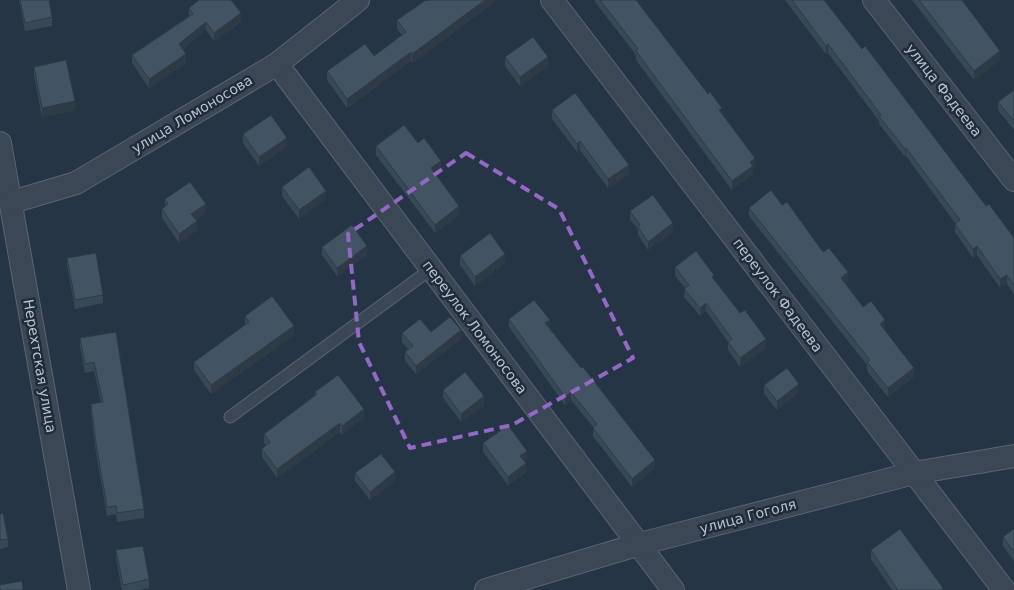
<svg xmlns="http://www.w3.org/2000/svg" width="1014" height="590" viewBox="0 0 1014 590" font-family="'DejaVu Sans',sans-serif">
<rect width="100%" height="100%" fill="#263545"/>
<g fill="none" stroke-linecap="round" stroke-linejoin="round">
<defs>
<polyline id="service" points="230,417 431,269"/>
<g id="minor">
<polyline points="552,0 1004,590"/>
<polyline points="874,0 1014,180"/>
<polyline points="277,64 673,590"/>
<polyline points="0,143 79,590"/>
<polyline points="12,202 76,183 277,64 358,0"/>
<polyline points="486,590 640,544 914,473 1014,456"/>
</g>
</defs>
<!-- service casing -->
<use href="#service" stroke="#596572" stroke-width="13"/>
<!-- minor casing -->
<use href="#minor" stroke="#596572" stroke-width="24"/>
<!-- service -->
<use href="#service" stroke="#3b4754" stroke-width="11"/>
<!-- minor -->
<use href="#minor" stroke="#3b4754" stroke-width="22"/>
</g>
<!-- wall -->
<g fill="#394856">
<polygon points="19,0 49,0 52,17 52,26 25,31"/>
<polygon points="429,0 497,0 412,63 411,61 347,108 327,80 327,71 374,56 402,35 397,29 397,20"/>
<polygon points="595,0 636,0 722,113 755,167 753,168 753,174 732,190 636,60 636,55 595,2"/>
<polygon points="785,0 824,0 862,49 986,206 1014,238 1014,294 1007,284 1000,288 977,255 973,258 955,232 955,223 906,156 905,157 879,124 879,121 828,53 826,54"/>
<polygon points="912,0 962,0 1000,60 974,80"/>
<polygon points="189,8 241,22 214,41 206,30 183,49 186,63 149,88 132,63 132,55 189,16"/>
<polygon points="505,57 548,66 520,86 505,66"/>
<polygon points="34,67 75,110 42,117 34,76"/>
<polygon points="1014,90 1014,130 998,110 998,102"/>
<polygon points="552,110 629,174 608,188 580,150 577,152 552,119"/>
<polygon points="243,134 287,146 259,166 243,143"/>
<polygon points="418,143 441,169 435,174 459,215 435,233 376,155 376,146"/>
<polygon points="282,187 326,199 299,219 282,196"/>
<polygon points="165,199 206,213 196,220 197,230 179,243 162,218 162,209 165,207"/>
<polygon points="749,208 823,252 848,280 845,283 863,307 885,329 884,330 914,377 888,397 867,371 867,365 749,216"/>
<polygon points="630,211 673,232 648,250 638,235 638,229 630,220"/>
<polygon points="322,247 367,255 337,276 322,255"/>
<polygon points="460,256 505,263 475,286 460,265"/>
<polygon points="67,258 103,295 103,303 75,309 67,266"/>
<polygon points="675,267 714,280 766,348 740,367 728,350 728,342 706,311 700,316 684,297 685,288 675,276"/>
<polygon points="245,316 294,335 211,394 194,370 194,362 245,325"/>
<polygon points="509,319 550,328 655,468 632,487 593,436 593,427 571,400 565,405 509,327"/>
<polygon points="116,332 144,509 144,518 117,522 116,514 107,516 96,453 91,413 91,404 101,402 94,371 85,373 80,347 80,338"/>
<polygon points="431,332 461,339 416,374 405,361 405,352 408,349 402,342 402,333"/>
<polygon points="764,385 799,392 777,410 764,394"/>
<polygon points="443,390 484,405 461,422 443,398"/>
<polygon points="315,392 364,417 342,435 340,432 277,478 262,457 262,449 266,445 264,443 264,434 315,396"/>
<polygon points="483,443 527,459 524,461 526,472 508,485 483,452"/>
<polygon points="355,473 395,481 370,500 355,481"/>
<polygon points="0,514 8,539 8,547 0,549"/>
<polygon points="1014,529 1014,561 1003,546 1003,537"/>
<polygon points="116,550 149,579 149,588 139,590 122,590 116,559"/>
<polygon points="871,550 943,590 892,590 871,559"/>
</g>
<!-- shaded-wall -->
<g fill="#2e3b46">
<polygon points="485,0 497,0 412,63 412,54"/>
<polygon points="241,13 241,22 214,41 214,33"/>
<polygon points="206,22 206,30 179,52 179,44"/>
<polygon points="828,44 828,53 826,54 826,46"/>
<polygon points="1000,51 1000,60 974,80 974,71"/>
<polygon points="411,52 411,61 347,108 347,99"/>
<polygon points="186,54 186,63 149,88 149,79"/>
<polygon points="548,57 548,66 520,86 520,77"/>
<polygon points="75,101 75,110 42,117 42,108"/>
<polygon points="287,138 287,146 259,166 259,157"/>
<polygon points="580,141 580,150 577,152 577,144"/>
<polygon points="906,148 906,156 905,157 905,149"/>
<polygon points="755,158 755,167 753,168 753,174 732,190 732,181 750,162"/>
<polygon points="441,161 441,169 431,177 431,168"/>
<polygon points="629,165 629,174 608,188 608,179"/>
<polygon points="326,191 326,199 299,219 299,210"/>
<polygon points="206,204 206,213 191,223 191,214"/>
<polygon points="459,206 459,215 435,233 435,225"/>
<polygon points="197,221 197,230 179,243 179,234"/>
<polygon points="673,223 673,232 648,250 648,242"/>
<polygon points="367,246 367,255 337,276 337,268"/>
<polygon points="977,246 977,255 973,258 973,249"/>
<polygon points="505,254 505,263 475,286 475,277"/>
<polygon points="848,272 848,280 841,286 841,278"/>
<polygon points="1007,275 1007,284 1000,288 1000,279"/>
<polygon points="706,303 706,311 700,316 700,308"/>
<polygon points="550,320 550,328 545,331 545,323"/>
<polygon points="885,320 885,329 880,333 880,324"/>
<polygon points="294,326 294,335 211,394 211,385"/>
<polygon points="461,330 461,339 416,374 416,366"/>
<polygon points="766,339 766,348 740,367 740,358"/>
<polygon points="914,368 914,377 888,397 888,388"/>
<polygon points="799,384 799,392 777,410 777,401"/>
<polygon points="571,392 571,400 565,405 565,397"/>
<polygon points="484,396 484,405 461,422 461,414"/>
<polygon points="364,409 364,417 342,435 342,426"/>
<polygon points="340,423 340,432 277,478 277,469"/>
<polygon points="527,451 527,459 520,465 520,456"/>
<polygon points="655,460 655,468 632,487 632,479"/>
<polygon points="526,463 526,472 508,485 508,477"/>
<polygon points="395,472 395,481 370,500 370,492"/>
</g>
<!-- building -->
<g fill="#425464" stroke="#2e3b46">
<polygon points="20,0 49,0 52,17 25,23"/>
<polygon points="199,0 231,0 241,13 214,33 206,22 179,44 186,54 149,79 132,55 193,14 189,8"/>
<polygon points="426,0 427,1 429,0 485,0 412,54 411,52 347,99 327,71 365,44 374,56 406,32 397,20"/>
<polygon points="600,0 636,0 708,94 710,92 722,108 719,110 755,158 750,162 753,166 732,181 636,51 638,49"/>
<polygon points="792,0 824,0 862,49 865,46 986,206 989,204 1014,238 1014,285 1007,275 1000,279 977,246 973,249 955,224 960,220 906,148 905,149 879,116 881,115 828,44 826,46"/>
<polygon points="919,0 962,0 1000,51 974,71"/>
<polygon points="533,37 548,57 520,77 505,57"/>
<polygon points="66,60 75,101 42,108 34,67"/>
<polygon points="1014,90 1014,121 998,102"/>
<polygon points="575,93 629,165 608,179 580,141 577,144 552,110"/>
<polygon points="271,115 287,138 259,157 243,134"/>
<polygon points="404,125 418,143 424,138 441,161 431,168 459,206 435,225 376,146"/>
<polygon points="309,167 326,191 299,210 282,187"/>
<polygon points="190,182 206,204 191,214 197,221 179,234 162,209 168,204 165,199"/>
<polygon points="771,190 782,205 787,202 823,252 829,248 848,272 841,278 863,307 871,301 885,320 880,324 914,368 888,388 867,362 870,360 749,208"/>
<polygon points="653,195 673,223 648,242 638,227 640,225 630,211"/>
<polygon points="352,225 367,246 337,268 322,247"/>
<polygon points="490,233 505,254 475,277 460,256"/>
<polygon points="696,251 714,275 712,277 740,313 745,310 766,339 740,358 728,342 732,339 706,303 700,308 684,289 689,285 675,267"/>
<polygon points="96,253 103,295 75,300 67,258"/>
<polygon points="272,296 294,326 211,385 194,362 249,322 245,316"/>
<polygon points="534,300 550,320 545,323 581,368 583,367 655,460 632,479 593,428 597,424 571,392 565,397 509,319"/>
<polygon points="450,317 461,330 416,366 405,352 413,346 402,333 420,319 431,332"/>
<polygon points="116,332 144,509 117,513 116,506 107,507 96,444 91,404 103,402 94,362 85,364 80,338"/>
<polygon points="787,368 799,384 777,401 764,385"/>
<polygon points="465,372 484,396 461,414 443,390"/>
<polygon points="338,375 364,409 342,426 340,423 277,469 262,449 270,442 264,434 317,394 315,392"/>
<polygon points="508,425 527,451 520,456 526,463 508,477 483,443"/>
<polygon points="381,454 395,472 370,492 355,473"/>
<polygon points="3,513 8,539 0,540 0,514"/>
<polygon points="900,529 943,588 940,590 898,590 871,550"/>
<polygon points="1014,529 1014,552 1003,537"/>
<polygon points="143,546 149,579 123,585 116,550"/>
<polygon points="22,581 23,590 0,590 0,585"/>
</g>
<!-- marked area -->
<path fill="none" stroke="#9468c5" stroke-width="4" stroke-dasharray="10 6" stroke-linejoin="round" d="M466,153L559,209L633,358L512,425L410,448L359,342L348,234Z"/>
<g text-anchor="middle" stroke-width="5" stroke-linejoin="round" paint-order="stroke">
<!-- street labels -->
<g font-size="14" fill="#b9c2ce" stroke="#1f2c3a">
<text transform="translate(944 90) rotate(52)" y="5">улица Фадеева</text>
<text transform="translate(192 114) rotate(-31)" y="5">улица Ломоносова</text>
<text transform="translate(778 295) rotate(53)" y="5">переулок Фадеева</text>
<text transform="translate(475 327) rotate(53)" y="5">переулок Ломоносова</text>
<text transform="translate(40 366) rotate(80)" y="5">Нерехтская улица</text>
<text transform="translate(748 516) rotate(-15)" y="5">улица Гоголя</text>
</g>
</g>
</svg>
